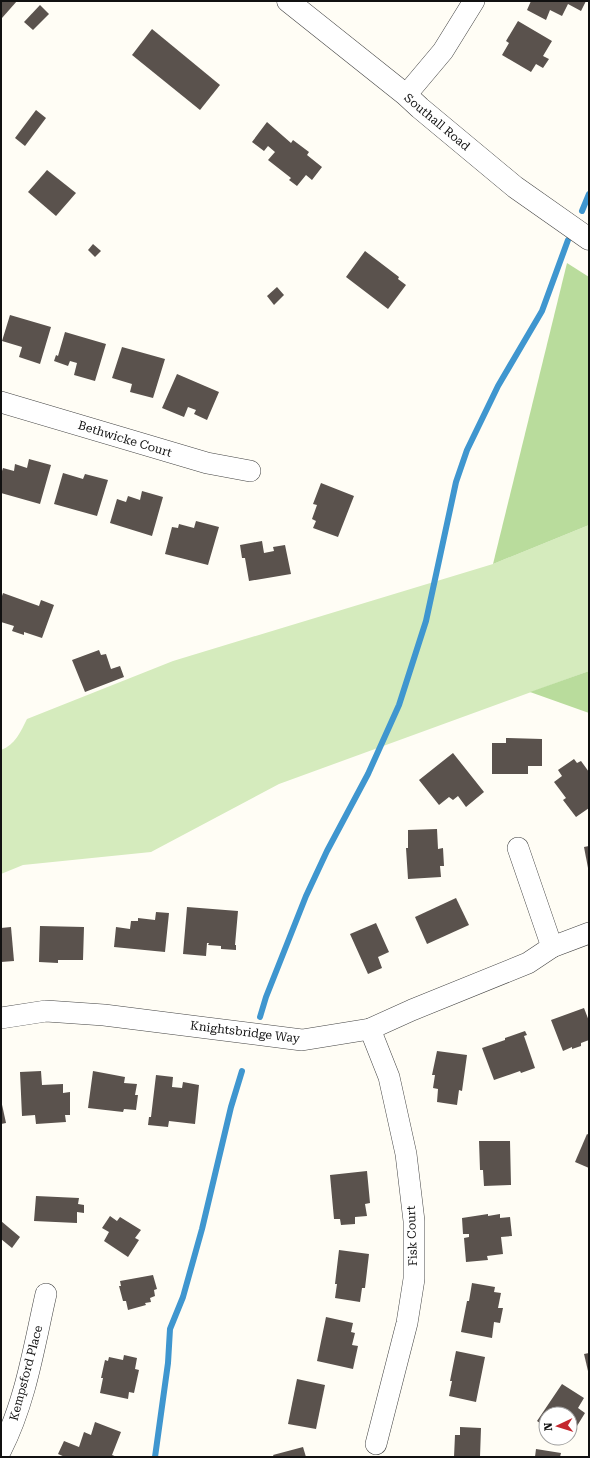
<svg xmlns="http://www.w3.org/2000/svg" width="590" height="1458" viewBox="0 0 590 1458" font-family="'Roboto Serif',serif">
<rect width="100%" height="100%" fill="#fffdf5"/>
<!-- green -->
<path fill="#d5ebbd" d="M589,525V671L279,784L151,852L23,865L1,874V750C15,745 21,731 27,719L173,661L493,564Z"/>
<!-- forest -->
<g fill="#b9dc9c">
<polygon points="567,263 589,277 589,525 493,564"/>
<polygon points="589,671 589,713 530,692"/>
</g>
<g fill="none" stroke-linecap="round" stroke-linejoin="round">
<!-- stream -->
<g stroke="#3f96cf" stroke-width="6">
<polyline points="582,211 589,194"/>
<polyline points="260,1017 266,997 306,896 327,851 368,774 399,705 426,621 456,482 467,450 498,386 542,311 568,240"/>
<polyline points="155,1457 168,1363 170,1329 183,1297 202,1229 231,1107 242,1071"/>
</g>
</g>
<!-- building -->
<g fill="#5a524d">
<polygon points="1,1 17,1 2,18 1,17"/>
<polygon points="531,1 586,1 581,11 568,4 562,16 550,10 546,20 527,10"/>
<polygon points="40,5 49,14 33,30 24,22"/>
<polygon points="518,21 552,41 543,56 549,59 543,68 536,64 531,72 502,55 509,43 506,41"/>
<polygon points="152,29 220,85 200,110 132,55"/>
<polygon points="36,110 46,118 25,146 15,138"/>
<polygon points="267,122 291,143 293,140 309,152 307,155 322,167 312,180 306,175 297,186 289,180 291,178 268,160 275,152 268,146 264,151 252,142"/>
<polygon points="47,170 76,193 56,216 28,192"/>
<polygon points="93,244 101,251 95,257 88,250"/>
<polygon points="365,251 399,277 398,279 406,285 388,309 346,277"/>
<polygon points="277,287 284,295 274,305 267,296"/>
<polygon points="10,315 51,327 40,364 19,357 22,347 2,341"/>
<polygon points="65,332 106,344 95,381 74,375 77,363 70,361 68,366 54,361 56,355 58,356"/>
<polygon points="122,347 165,359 153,398 130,392 132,384 112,378"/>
<polygon points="177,374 219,392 207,420 194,414 196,410 188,407 184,417 162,408"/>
<polygon points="29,459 51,465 40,504 1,493 1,474 3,468 14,471 15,464 27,468"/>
<polygon points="63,473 83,479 85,474 108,480 97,516 54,504"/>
<polygon points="321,483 354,496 338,537 313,528 316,521 312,519 317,505 313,504"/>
<polygon points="142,491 163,497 152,536 110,523 117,499 126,502 128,496 140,500"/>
<polygon points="196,521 219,527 208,565 165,554 172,527 178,528 179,524 194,528"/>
<polygon points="262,541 264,553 274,551 273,547 285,545 291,574 249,581 245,558 242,558 240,545"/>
<polygon points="3,593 39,606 41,600 54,605 42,638 24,632 24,635 12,631 14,626 1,622 1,599"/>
<polygon points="99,650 101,655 106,654 111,669 120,666 124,677 85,692 72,660"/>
<polygon points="506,738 542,739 542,766 528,766 528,774 492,774 492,743 506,743"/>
<polygon points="453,753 484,792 466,807 458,796 453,800 449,797 439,805 419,780"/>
<polygon points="574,759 577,763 581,761 589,772 589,808 576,817 563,800 566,798 554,782 562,776 558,770"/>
<polygon points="437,829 438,849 443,848 444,866 440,866 441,877 408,879 406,848 408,848 408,830"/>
<polygon points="589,846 589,868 588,868 584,847"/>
<polygon points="456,898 469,925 427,944 415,917"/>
<polygon points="187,907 238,911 235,945 236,945 236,950 221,949 221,946 208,945 209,943 207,943 206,956 183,954"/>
<polygon points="156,912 169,913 165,952 114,947 116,927 130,929 131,921 138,921 138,918 155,920"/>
<polygon points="376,923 389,952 378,957 382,968 368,974 350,934"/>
<polygon points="40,926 84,927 83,960 58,960 58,963 39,962"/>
<polygon points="11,927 14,961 1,962 1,928"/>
<polygon points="584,1008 589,1021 589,1040 581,1043 581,1046 572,1049 572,1047 563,1051 551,1020"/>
<polygon points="525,1031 527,1035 524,1036 535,1068 521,1073 520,1071 494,1080 482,1048 505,1040 505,1038"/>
<polygon points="437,1051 467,1055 462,1091 459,1090 457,1105 437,1102 438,1089 433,1088 435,1075 432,1075"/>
<polygon points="41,1071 42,1085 63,1084 63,1093 70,1092 70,1115 65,1115 66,1122 36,1124 35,1115 22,1116 20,1072"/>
<polygon points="93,1071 125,1077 124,1083 137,1084 135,1095 138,1095 136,1110 124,1109 123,1112 88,1108"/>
<polygon points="156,1075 173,1077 172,1087 182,1088 183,1082 199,1085 195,1124 169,1121 168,1127 148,1125 149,1117 151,1117"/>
<polygon points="1,1100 6,1123 1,1124"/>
<polygon points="587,1134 589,1135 589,1168 575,1162"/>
<polygon points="479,1141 510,1141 511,1185 484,1186 483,1170 480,1170"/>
<polygon points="367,1171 370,1203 365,1204 367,1216 355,1217 355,1224 341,1225 340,1219 334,1219 330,1175"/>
<polygon points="36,1196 79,1198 78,1204 84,1205 84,1213 77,1212 77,1223 34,1221"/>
<polygon points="488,1214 488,1216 500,1214 500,1218 510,1217 512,1236 501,1237 503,1254 487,1256 488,1260 466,1262 464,1238 469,1237 469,1234 463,1234 462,1218"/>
<polygon points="110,1216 117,1221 120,1217 141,1230 135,1238 139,1240 128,1257 104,1241 109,1232 102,1228"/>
<polygon points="1,1221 20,1237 12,1248 1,1239"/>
<polygon points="339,1250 369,1254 365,1288 362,1288 360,1302 335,1298 337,1284 335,1284"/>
<polygon points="153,1275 157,1289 154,1290 155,1296 150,1298 151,1302 145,1303 146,1305 128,1310 126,1301 123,1301 119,1286 121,1286 120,1281"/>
<polygon points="472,1283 495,1287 494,1292 501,1293 498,1308 503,1308 500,1323 494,1322 492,1338 461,1332 467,1301 469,1301"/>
<polygon points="326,1317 353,1323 351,1332 355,1333 352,1345 358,1346 353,1369 317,1361"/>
<polygon points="456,1351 485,1357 476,1402 449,1396 452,1381 450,1381"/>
<polygon points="589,1353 589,1371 588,1371 584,1354"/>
<polygon points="124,1355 137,1358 135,1369 139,1370 134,1393 129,1392 128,1399 100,1393 103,1378 101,1378 105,1360 108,1361 109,1357 123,1360"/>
<polygon points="297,1379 325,1385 316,1429 288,1424"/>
<polygon points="562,1384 584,1398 578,1408 585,1413 577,1426 575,1424 570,1432 570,1414 546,1414 546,1427 537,1421"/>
<polygon points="95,1422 121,1432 112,1455 117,1457 65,1457 58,1454 64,1441 79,1447 84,1432 91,1435"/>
<polygon points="460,1427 481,1428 480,1457 454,1457 455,1435 460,1435"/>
<polygon points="303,1447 306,1457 274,1457 273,1455"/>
<polygon points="536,1449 561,1453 560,1457 535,1457"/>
</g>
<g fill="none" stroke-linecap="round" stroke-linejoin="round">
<defs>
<g id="minor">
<polyline points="406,95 443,51 474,1"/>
<polyline points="1,402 207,463 250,471"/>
<polyline points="518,848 552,947"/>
<polyline points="1,1018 46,1011 104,1015 302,1040 370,1029 412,1010 528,963 552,947 589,933"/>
<polyline points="370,1029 389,1077 406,1154 414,1221 414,1279 407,1323 376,1444"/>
<path d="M1,1450C26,1401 34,1346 46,1294"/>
</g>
<polyline id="tertiary" points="288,1 406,95 420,108 515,187 589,239"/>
</defs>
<!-- minor casing -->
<use href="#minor" stroke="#444" stroke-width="22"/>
<!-- tertiary casing -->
<use href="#tertiary" stroke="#444" stroke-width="23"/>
<!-- minor -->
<use href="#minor" stroke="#fff" stroke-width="21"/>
<!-- tertiary -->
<use href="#tertiary" stroke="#fff" stroke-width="22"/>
</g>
<g text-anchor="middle" stroke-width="4" stroke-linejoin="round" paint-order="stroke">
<!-- street labels -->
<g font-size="12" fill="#111" stroke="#fff">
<text transform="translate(437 122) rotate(40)" y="4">Southall Road</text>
<text transform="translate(125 439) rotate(17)" y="4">Bethwicke Court</text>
<text transform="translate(245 1032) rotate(7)" y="4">Knightsbridge Way</text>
<text transform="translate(412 1236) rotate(-92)" y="4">Fisk Court</text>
<text transform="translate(26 1373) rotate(-75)" y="4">Kempsford Place</text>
</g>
</g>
<!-- border -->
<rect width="590" height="1458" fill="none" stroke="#111111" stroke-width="4"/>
<!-- north arrow -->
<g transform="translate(558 1426) rotate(266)"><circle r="19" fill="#ffffff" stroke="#a0a0a0"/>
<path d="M0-3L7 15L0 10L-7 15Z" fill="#c4262e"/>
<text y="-6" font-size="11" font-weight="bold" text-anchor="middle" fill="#111111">N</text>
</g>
</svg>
